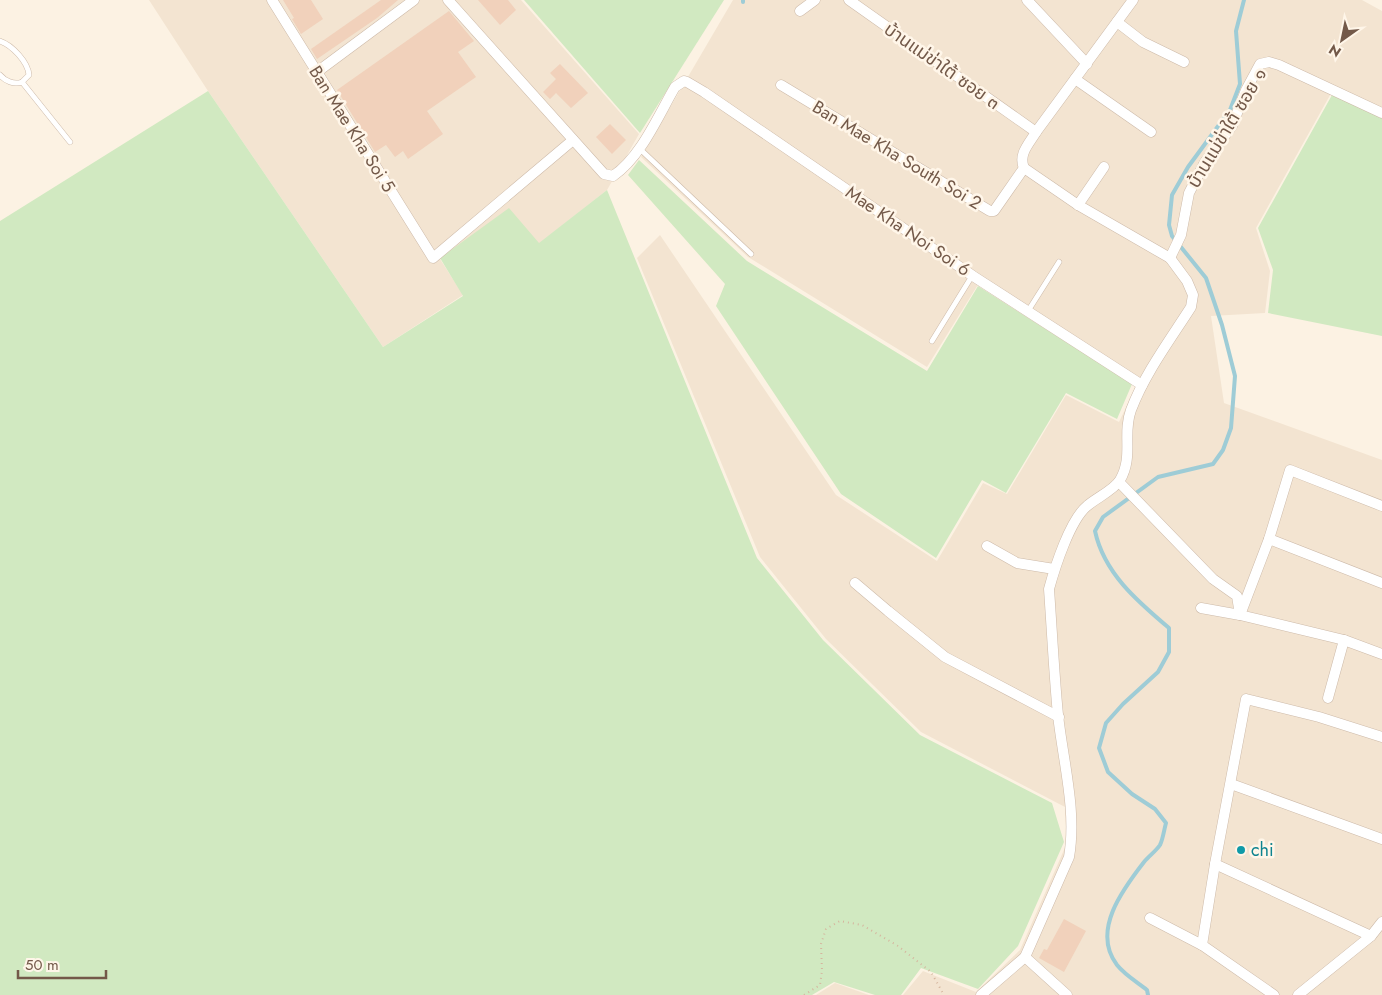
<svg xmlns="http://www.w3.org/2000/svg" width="1382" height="995" viewBox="0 0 1382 995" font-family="Jost,'Noto Sans Thai',sans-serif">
<rect width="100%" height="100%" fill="#fcf2e3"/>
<!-- residential -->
<g fill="#f3e4d1">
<polygon points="149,0 521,0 639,134 607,190 539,244 440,259 463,295 383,347 208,91"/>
<polygon points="733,0 1362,0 1382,11 1382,107 1334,88 1256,228 1270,271 1265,313 1211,316 1224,403 1382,460 1382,995 903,995 923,971 976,992 1020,950 1067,843 1065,807 921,732 826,639 760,557 637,258 660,235 836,495 937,561 983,483 1007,494 1066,395 1119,422 1137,385 979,283 927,367 748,257 641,157"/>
<polygon points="835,983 869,995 816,995"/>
</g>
<!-- green -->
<g fill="#d1e9c1">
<polygon points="524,0 724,0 640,133"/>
<polygon points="208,91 383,347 463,296 440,258 509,208 539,243 607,190 757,558 823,640 920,735 1052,803 1064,842 1018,946 978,989 921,968 901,995 875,995 834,982 812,995 0,995 0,221"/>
<polygon points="1332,95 1382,118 1382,336 1268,313 1273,270 1258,228"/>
<polygon points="639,160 747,261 927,371 978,286 1132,384 1117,419 1066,393 1006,493 982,480 936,558 841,494 716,306 725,284 628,175"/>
</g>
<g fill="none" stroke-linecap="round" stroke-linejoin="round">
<!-- stream -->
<g stroke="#9eccd6" stroke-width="4">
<polyline points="743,2 743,0"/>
<path d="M1148,995L1147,990C1137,982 1125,975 1117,965C1091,931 1123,889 1144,862C1149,856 1156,851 1160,845C1163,839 1164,830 1166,823L1155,809L1132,794L1108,772L1099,748L1106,723L1123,704L1158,672L1169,652V628C1137,601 1104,573 1095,531L1103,517L1158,477L1213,464L1223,450L1231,428L1235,376L1222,325L1206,278L1172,236L1169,225L1172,195L1188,167L1230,110L1240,84L1236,31L1244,0"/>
</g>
</g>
<!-- building -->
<g fill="#f1d1bb">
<polygon points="283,0 311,0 323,19 301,34 292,19 294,18"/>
<polygon points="381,0 398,0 377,18 317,59 311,49"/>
<polygon points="478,0 508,0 516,10 500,25"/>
<polygon points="449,11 474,41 458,52 476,77 427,111 443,134 408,159 403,151 395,157 386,145 375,152 337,90"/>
<polygon points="560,64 588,93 571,108 556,93 550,99 543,92 556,79 550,73"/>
<polygon points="610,124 626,140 612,154 596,137"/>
<polygon points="1064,919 1086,931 1064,972 1039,958 1044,949 1047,950"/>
</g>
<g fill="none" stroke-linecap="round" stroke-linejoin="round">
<defs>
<g id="service">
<path d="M0,41C12,45 28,62 29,75L22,82"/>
<path d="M0,75C5,81 14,85 22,82L70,142"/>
<polyline points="640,149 751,254"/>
<polyline points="1028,311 1059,262"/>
<polyline points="932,341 972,276"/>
</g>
<g id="minor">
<polyline points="272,0 433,258 573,140"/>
<path d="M448,0L604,174L613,176C641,157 658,116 675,87L684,81L687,82L704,92L973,276L1142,385"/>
<polyline points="849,0 1036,132"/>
<polyline points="1027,0 1087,64"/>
<polyline points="800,11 815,0"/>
<polyline points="1117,22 1143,42 1184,62"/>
<polyline points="317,72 414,0"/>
<polyline points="1075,79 1151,132"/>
<polyline points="781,85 990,211 994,211 1024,168"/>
<polyline points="1078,205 1104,167"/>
<polyline points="1170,258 1181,235 1189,193 1205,162 1232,126 1246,90 1260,64 1269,62 1279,65 1382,113"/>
<polyline points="1119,482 1213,579 1237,596 1240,615 1344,640 1382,654"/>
<polyline points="1269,539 1382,583"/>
<polyline points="987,546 1017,563 1054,569"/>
<polyline points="855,583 888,611 945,657 1059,717"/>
<polyline points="1201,608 1240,615 1269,539 1290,470 1382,506"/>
<polyline points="1328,698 1344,640"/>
<polyline points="1231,784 1382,839"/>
<polyline points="1215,864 1371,936"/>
<polyline points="1150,918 1202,945 1274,995"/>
<polyline points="1202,945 1215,864 1246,699 1319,717 1382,737"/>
<polyline points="1025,957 1067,995"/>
<path d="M981,995L1025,957L1069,857C1077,811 1063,761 1058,715C1054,673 1052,631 1049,589C1055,567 1070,520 1087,506C1096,498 1114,490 1120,480C1134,456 1122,434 1131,410C1145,373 1170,340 1191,307L1193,295L1187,281L1170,258L1078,205L1024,168C1018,154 1029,144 1036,132L1133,0"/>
<polyline points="1298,995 1371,936 1382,922"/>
</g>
</defs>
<!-- service casing -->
<use href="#service" stroke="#cdbaa9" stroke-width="6"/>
<!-- minor casing -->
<use href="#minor" stroke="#cdbaa9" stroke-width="11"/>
<!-- path -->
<polyline stroke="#d5b59e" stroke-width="2" stroke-dasharray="1 4" stroke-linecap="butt" points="804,995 820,985 822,971 821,944 826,929 840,921 862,925 898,946 931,972 944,995"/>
<!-- service -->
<use href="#service" stroke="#fff" stroke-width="5"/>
<!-- minor -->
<use href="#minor" stroke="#fff" stroke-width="10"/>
</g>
<!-- markers -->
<circle fill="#0f9aa8" stroke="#fff6e9" stroke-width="2" cx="1241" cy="850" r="5"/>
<g text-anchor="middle" stroke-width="5" stroke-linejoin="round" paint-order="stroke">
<!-- street labels -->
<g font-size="18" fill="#735949" stroke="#fff6e9">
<text transform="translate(942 66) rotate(35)" y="6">บ้านแม่ข่าใต้ ซอย ๓</text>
<text transform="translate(1227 128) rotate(-59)" y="6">บ้านแม่ข่าใต้ ซอย ๑</text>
<text transform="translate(352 129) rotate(58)" y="6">Ban Mae Kha Soi 5</text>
<text transform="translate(897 155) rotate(31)" y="6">Ban Mae Kha South Soi 2</text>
<text transform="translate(908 231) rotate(34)" y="6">Mae Kha Noi Soi 6</text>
</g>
<!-- culture labels -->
<g font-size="18" fill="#0d838f" stroke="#fff6e9" text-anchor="start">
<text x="1251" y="856">chi</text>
</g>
</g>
<!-- north arrow -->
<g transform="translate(1342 40) rotate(213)" stroke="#fff6e9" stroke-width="4" paint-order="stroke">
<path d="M0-4L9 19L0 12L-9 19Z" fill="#735949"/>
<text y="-8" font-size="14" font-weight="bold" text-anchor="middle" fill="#735949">N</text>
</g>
<!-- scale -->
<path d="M18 970v8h88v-8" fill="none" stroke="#735949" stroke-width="2.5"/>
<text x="25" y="970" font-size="15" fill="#735949" stroke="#fff6e9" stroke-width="4" paint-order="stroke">50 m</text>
</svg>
